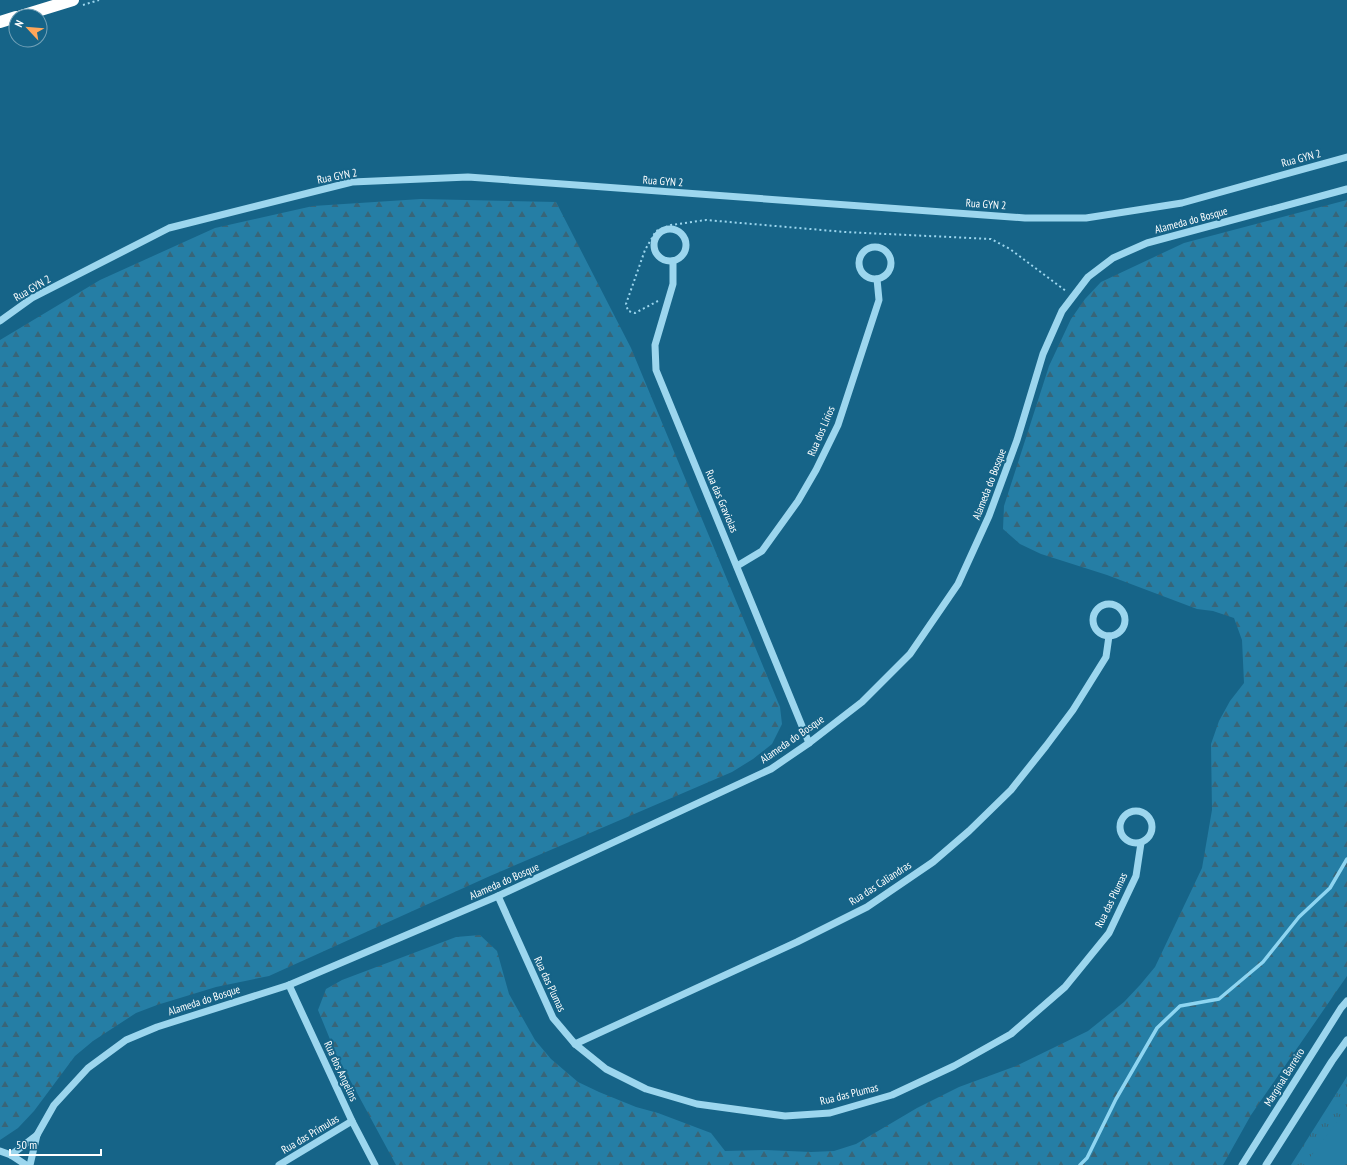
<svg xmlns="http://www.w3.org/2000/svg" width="1347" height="1165" viewBox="0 0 1347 1165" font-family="'PT Sans Narrow',sans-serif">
<defs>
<pattern id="grass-tufts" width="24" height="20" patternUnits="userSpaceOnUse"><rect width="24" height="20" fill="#257ea5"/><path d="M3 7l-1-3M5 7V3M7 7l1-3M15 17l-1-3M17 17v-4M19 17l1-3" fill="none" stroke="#386578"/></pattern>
<pattern id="forest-firs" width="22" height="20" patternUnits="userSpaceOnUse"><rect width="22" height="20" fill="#257ea5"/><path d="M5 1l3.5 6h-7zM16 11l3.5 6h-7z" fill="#386578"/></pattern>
</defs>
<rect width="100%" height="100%" fill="#166488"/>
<!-- grass -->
<polygon fill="url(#grass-tufts)" points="1347,1076 1347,1165 1291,1165 1346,1078"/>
<!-- forest -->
<g fill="url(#forest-firs)">
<polygon points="421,199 556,202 631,348 780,707 782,724 772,744 753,759 732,772 490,876 269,976 216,987 157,1005 136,1013 93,1041 75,1056 34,1111 18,1128 0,1140 0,340 100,280 215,228 313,206"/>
<polygon points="1347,200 1347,976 1251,1115 1223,1165 396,1165 336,1054 318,1010 326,989 342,980 456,937 480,935 497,951 509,994 535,1040 551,1059 578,1082 599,1092 636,1107 658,1113 711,1133 725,1151 765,1150 811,1152 834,1151 856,1144 917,1108 959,1087 1016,1066 1088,1031 1124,1002 1140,985 1155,967 1202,868 1212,810 1211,744 1219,721 1230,701 1244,683 1242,640 1234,618 1213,611 1197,609 1107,575 1041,554 1020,544 1003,529 1004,506 1049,366 1071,319 1085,299 1101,282 1184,243"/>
</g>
<!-- pitch -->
<polygon fill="#257ea5" points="1340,1118 1347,1123 1347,1161 1344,1165 1304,1165"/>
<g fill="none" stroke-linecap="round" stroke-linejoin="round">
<!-- stream -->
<polyline stroke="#8ed5f1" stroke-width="3.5" points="1080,1165 1087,1158 1116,1099 1157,1028 1180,1006 1219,999 1263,962 1299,917 1330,888 1347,859"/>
<!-- path -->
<g stroke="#9cd6ee" stroke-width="2" stroke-dasharray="2 3" stroke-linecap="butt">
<polyline points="83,5 99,0"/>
<polyline points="658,301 635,313 628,311 626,304 645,250 656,231 671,225 706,220 845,232 991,239 1010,249 1066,291"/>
</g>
<!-- minor -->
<g stroke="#9cd6ee" stroke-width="7">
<circle cx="670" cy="245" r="16"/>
<circle cx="875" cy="263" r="16"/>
<polyline points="673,261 673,284 655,345 656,370 809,743"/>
<polyline points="0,321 32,298 169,228 352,182 468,177 1025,218 1086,218 1182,203 1347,157"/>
<polyline points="737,566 762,551 798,501 816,470 838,425 879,300 877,279"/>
<circle cx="1109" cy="620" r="16"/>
<circle cx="1136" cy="827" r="16"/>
<polyline points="498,896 553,1018 575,1044 606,1069 646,1089 697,1104 785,1116 830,1113 892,1095 954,1066 1011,1034 1065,987 1109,933 1136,876 1141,843"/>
<polyline points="289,985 352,1121 375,1165"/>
<polyline points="575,1044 797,942 867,907 933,862 969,831 1011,790 1046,746 1073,710 1106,657 1109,636"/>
<polyline points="0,1151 11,1155 26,1165"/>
<polyline points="11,1155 37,1135"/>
<polyline points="30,1165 37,1135 54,1105 88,1068 126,1040 157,1027 289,985 498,896 771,769 809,743 862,702 910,654 958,584 989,516 1017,440 1043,354 1062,311 1088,277 1113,258 1147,243 1347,189"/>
<polyline points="279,1165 352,1121"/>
<polyline points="1242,1165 1341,1008 1347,1001"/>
<polyline points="1266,1165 1332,1061 1347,1040"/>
</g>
<!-- highway -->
<g stroke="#fff" stroke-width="12">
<polyline points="21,16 73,0"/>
<polyline points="0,22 16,17"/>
</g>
</g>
<g text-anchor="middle" stroke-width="4" stroke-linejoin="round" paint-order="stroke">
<!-- street labels -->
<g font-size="11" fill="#fff" stroke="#166488">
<text transform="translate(1301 158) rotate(-15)" y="4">Rua GYN 2</text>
<text transform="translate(337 176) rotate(-11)" y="4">Rua GYN 2</text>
<text transform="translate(663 181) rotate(4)" y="4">Rua GYN 2</text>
<text transform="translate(986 204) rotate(4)" y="4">Rua GYN 2</text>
<text transform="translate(1191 220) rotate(-15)" y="4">Alameda do Bosque</text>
<text transform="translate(32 288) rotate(-30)" y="4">Rua GYN 2</text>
<text transform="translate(821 431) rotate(-67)" y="4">Rua dos Lírios</text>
<text transform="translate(989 484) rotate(-69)" y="4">Alameda do Bosque</text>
<text transform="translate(722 501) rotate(67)" y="4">Rua das Graviolas</text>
<text transform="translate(792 739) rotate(-35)" y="4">Alameda do Bosque</text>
<text transform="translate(504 881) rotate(-24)" y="4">Alameda do Bosque</text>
<text transform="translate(880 883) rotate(-33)" y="4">Rua das Caliandras</text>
<text transform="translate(1111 900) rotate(-64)" y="4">Rua das Plumas</text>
<text transform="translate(550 984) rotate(65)" y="4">Rua das Plumas</text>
<text transform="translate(204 1000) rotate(-18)" y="4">Alameda do Bosque</text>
<text transform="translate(341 1071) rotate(65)" y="4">Rua dos Angelins</text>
<text transform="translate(1284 1077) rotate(-58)" y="4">Marginal Barreiro</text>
<text transform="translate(849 1094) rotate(-14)" y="4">Rua das Plumas</text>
<text transform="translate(310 1134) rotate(-31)" y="4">Rua das Prímulas</text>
</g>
</g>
<!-- north arrow -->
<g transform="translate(28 28) rotate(296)"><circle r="19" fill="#166488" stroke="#73a2b8"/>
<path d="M0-3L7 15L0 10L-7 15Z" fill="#ffa659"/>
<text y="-6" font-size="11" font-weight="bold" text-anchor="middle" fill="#ffffff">N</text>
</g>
<!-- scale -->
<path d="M10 1149v6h91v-6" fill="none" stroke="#ffffff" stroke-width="2"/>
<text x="16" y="1149" font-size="12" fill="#ffffff" stroke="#166488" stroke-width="3" paint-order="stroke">50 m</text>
</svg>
